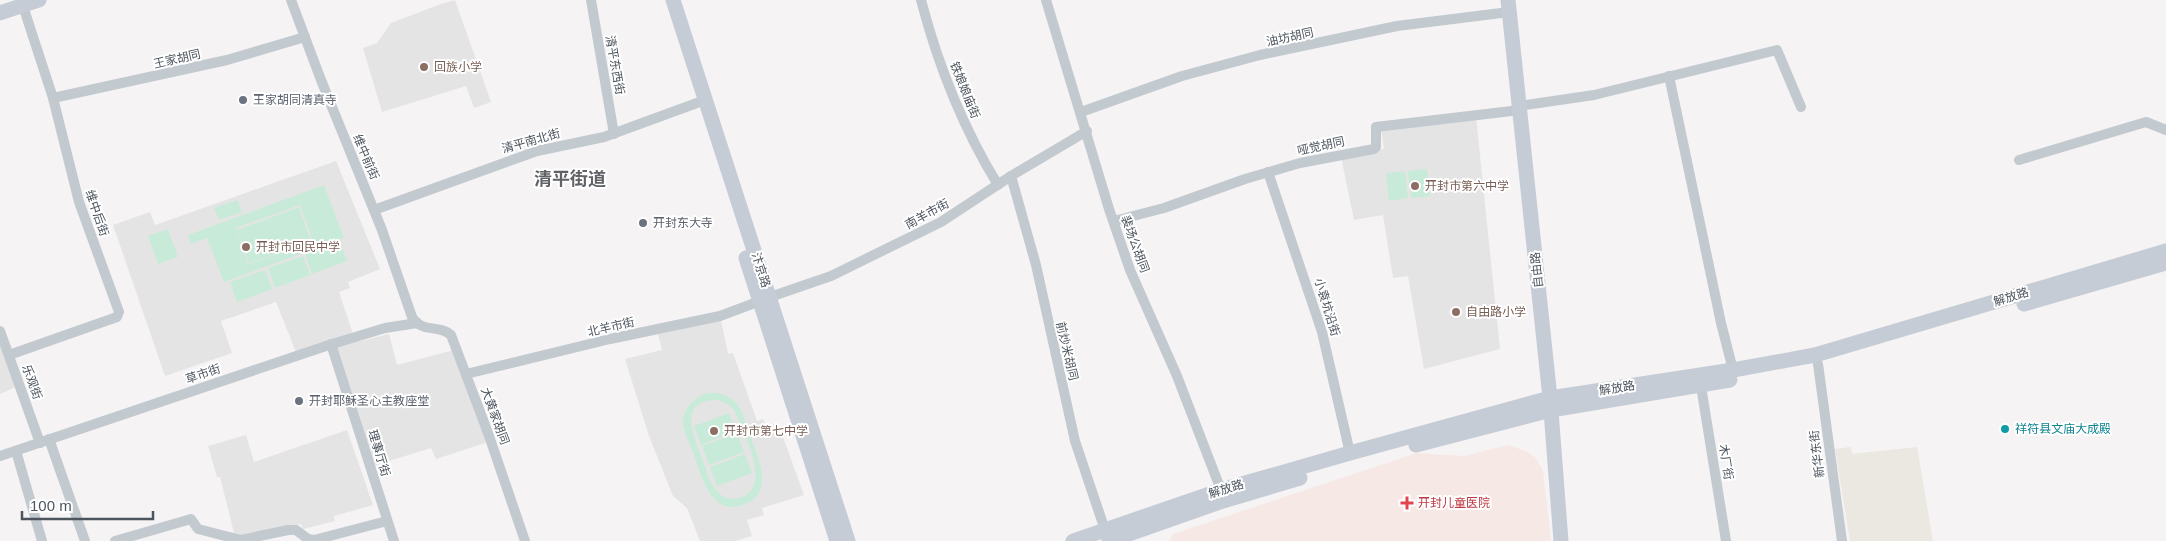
<svg xmlns="http://www.w3.org/2000/svg" width="2166" height="541" viewBox="0 0 2166 541" font-family="Arial,'Noto Sans SC',sans-serif">
<rect width="100%" height="100%" fill="#f5f3f3"/>
<!-- commercial -->
<polygon fill="#eae8e1" points="1851,447 1852,454 1917,447 1933,541 1850,541 1835,449"/>
<!-- education -->
<g fill="#e5e4e4">
<polygon points="455,0 491,102 474,108 466,86 382,112 363,48 377,43 391,23 441,4"/>
<polygon points="1476,117 1500,349 1424,369 1408,276 1393,278 1383,215 1354,220 1341,157 1384,149 1381,129"/>
<polygon points="336,161 380,269 348,282 350,288 339,292 353,334 296,352 276,302 221,321 232,353 165,376 113,225 150,212 155,225"/>
<polygon points="721,320 728,354 733,353 757,421 763,419 766,426 778,423 804,495 762,508 764,515 747,520 752,536 735,541 700,541 687,508 673,496 649,436 625,359 662,350 658,334"/>
<polygon points="389,334 397,365 454,350 488,442 436,459 431,448 373,466 336,347"/>
<polygon points="0,341 16,387 0,394"/>
<polygon points="347,430 373,505 334,516 335,521 303,529 301,524 244,538 234,533 220,477 217,477 208,446 246,435 254,462"/>
</g>
<!-- medical -->
<polygon fill="#f6e8e5" points="1508,445 1528,452 1536,458 1543,471 1551,541 1169,541 1173,534 1417,453 1464,456"/>
<!-- green -->
<g fill="#c8ebd9" fill-rule="evenodd">
<polygon points="1427,169 1430,196 1411,198 1408,171"/>
<polygon points="1405,171 1408,198 1389,201 1386,173"/>
<path d="M324,185L344,238L224,282L207,238L191,244L188,235ZM300,205L313,241L248,264L236,228Z"/>
<polygon points="237,200 242,212 219,220 214,208"/>
<polygon points="299,207 311,241 249,263 237,230"/>
<polygon points="168,229 178,257 158,264 148,236"/>
<polygon points="340,242 347,261 312,274 305,254"/>
<polygon points="303,256 310,275 275,288 268,268"/>
<polygon points="265,270 272,289 237,302 230,282"/>
<path d="M707,393C718,392 727,394 735,402C743,409 745,423 749,433C757,455 777,493 743,505C710,517 701,474 693,452C689,442 682,430 683,420C685,406 695,397 707,393ZM718,400L729,405L734,410C742,431 775,488 739,498C732,500 723,498 718,492C710,485 707,471 703,461C695,439 675,399 718,400Z"/>
<polygon points="729,413 736,431 701,445 694,426"/>
<polygon points="737,433 744,452 709,465 702,446"/>
<polygon points="745,454 752,473 717,486 710,467"/>
</g>
<g fill="none" stroke-linecap="round" stroke-linejoin="round">
<!-- street -->
<g stroke="#c2c9cf" stroke-width="10">
<path d="M291,0L321,80L382,230L412,317C423,334 439,324 451,335L488,433L525,541"/>
<polyline points="591,0 614,134"/>
<path d="M921,0C938,65 963,128 998,185"/>
<polyline points="1046,0 1109,209 1130,270 1177,376 1221,490"/>
<polyline points="1669,76 1721,323 1733,370"/>
<polyline points="53,98 227,60 305,37"/>
<polyline points="1519,106 1594,95 1777,50 1801,107"/>
<polyline points="1081,112 1182,76 1260,55 1397,26 1509,12"/>
<polyline points="2019,160 2146,122 2166,130"/>
<polyline points="1268,172 1322,332 1350,453"/>
<polyline points="1011,176 1036,265 1075,441 1105,530"/>
<polyline points="374,210 537,151 604,137 697,103"/>
<polyline points="1114,221 1164,208 1245,179 1300,163 1374,149 1376,147 1376,127 1520,110"/>
<polyline points="770,297 831,276 941,222 1011,176 1087,131"/>
<polyline points="0,331 40,443"/>
<polyline points="331,344 394,541"/>
<polyline points="9,355 117,317 119,312 79,202 53,98 23,6"/>
<polyline points="1818,364 1842,541"/>
<polyline points="466,374 610,339 720,316 760,301"/>
<polyline points="1701,386 1726,541"/>
<polyline points="49,439 85,541"/>
<polyline points="16,451 42,541"/>
<polyline points="0,456 329,345 385,328 417,323"/>
<polyline points="115,541 191,519 198,529 241,540 288,530 296,530 308,539 314,540 387,521"/>
</g>
<!-- secondary -->
<g stroke="#c6ccd6" stroke-width="15">
<polyline points="673,0 848,541"/>
<polyline points="1508,0 1550,398 1561,541"/>
<polyline points="0,13 39,0"/>
<polyline points="746,258 837,541"/>
<polyline points="2024,304 2166,263"/>
<polyline points="1416,445 1551,410 1730,380"/>
<polyline points="1073,541 1221,490 1350,453 1550,398 1733,370 1815,355 2166,251"/>
<polyline points="1109,541 1223,501 1300,478"/>
</g>
</g>
<!-- markers -->
<g fill="#8d6e63" stroke="#fff" stroke-width="2">
<circle cx="424" cy="67" r="5"/>
<circle cx="1415" cy="186" r="5"/>
<circle cx="246" cy="247" r="5"/>
<circle cx="1456" cy="312" r="5"/>
<circle cx="714" cy="431" r="5"/>
</g>
<g fill="#6b7280" stroke="#fff" stroke-width="2">
<circle cx="243" cy="100" r="5"/>
<circle cx="643" cy="223" r="5"/>
<circle cx="299" cy="401" r="5"/>
</g>
<circle fill="#0f9aa8" stroke="#fff" stroke-width="2" cx="2005" cy="429" r="5"/>
<path fill="#e0444e" stroke="#fff" stroke-width="2" d="M1404.5 495.5h5v5h5v5h-5v5h-5v-5h-5v-5h5z"/>
<g text-anchor="middle" stroke-width="4" stroke-linejoin="round" paint-order="stroke">
<!-- street labels -->
<g font-size="12" fill="#4c545e" stroke="#fff">
<text transform="translate(1290 37) rotate(-12)" y="4">油坊胡同</text>
<text transform="translate(177 59) rotate(-13)" y="4">王家胡同</text>
<text transform="translate(615 65) rotate(80)" y="4">清平东西街</text>
<text transform="translate(965 90) rotate(68)" y="4">铁娘娘庙街</text>
<text transform="translate(531 141) rotate(-16)" y="4">清平南北街</text>
<text transform="translate(1321 146) rotate(-12)" y="4">哑觉胡同</text>
<text transform="translate(366 157) rotate(67)" y="4">维中前街</text>
<text transform="translate(97 213) rotate(71)" y="4">维中后街</text>
<text transform="translate(927 214) rotate(-29)" y="4">南羊市街</text>
<text transform="translate(1135 244) rotate(70)" y="4">裴场公胡同</text>
<text transform="translate(761 270) rotate(72)" y="4">汴京路</text>
<text transform="translate(1537 270) rotate(-96)" y="4">自由路</text>
<text transform="translate(2011 297) rotate(-17)" y="4">解放路</text>
<text transform="translate(1327 307) rotate(73)" y="4">小袁坑沿街</text>
<text transform="translate(611 327) rotate(-13)" y="4">北羊市街</text>
<text transform="translate(1067 351) rotate(77)" y="4">前炒米胡同</text>
<text transform="translate(203 374) rotate(-19)" y="4">草市街</text>
<text transform="translate(32 382) rotate(70)" y="4">乐观街</text>
<text transform="translate(1617 388) rotate(-9)" y="4">解放路</text>
<text transform="translate(495 416) rotate(70)" y="4">大黄家胡同</text>
<text transform="translate(379 453) rotate(73)" y="4">理事厅街</text>
<text transform="translate(1817 454) rotate(-97)" y="4">新华东街</text>
<text transform="translate(1726 462) rotate(81)" y="4">木厂街</text>
<text transform="translate(1226 489) rotate(-17)" y="4">解放路</text>
</g>
<!-- education labels -->
<g font-size="12" fill="#785e54" stroke="#fff" text-anchor="start">
<text x="434" y="71">回族小学</text>
<text x="1425" y="190">开封市第六中学</text>
<text x="256" y="251">开封市回民中学</text>
<text x="1466" y="316">自由路小学</text>
<text x="724" y="435">开封市第七中学</text>
</g>
<!-- worship labels -->
<g font-size="12" fill="#5b616d" stroke="#fff" text-anchor="start">
<text x="253" y="104">王家胡同清真寺</text>
<text x="653" y="227">开封东大寺</text>
<text x="309" y="405">开封耶稣圣心主教座堂</text>
</g>
<!-- culture labels -->
<g font-size="12" fill="#0d838f" stroke="#fff" text-anchor="start">
<text x="2015" y="433">祥符县文庙大成殿</text>
</g>
<!-- health labels -->
<g font-size="12" fill="#be3a42" stroke="#fff" text-anchor="start">
<text x="1418" y="507">开封儿童医院</text>
</g>
<!-- district labels -->
<g font-size="18" font-weight="bold" fill="#606267" stroke="#fff">
<text x="570" y="185">清平街道</text>
</g>
</g>
<!-- scale -->
<path d="M22 511v8h131v-8" fill="none" stroke="#4c545e" stroke-width="2.5"/>
<text x="30" y="511" font-size="15" fill="#4c545e" stroke="#ffffff" stroke-width="4" paint-order="stroke">100 m</text>
</svg>
